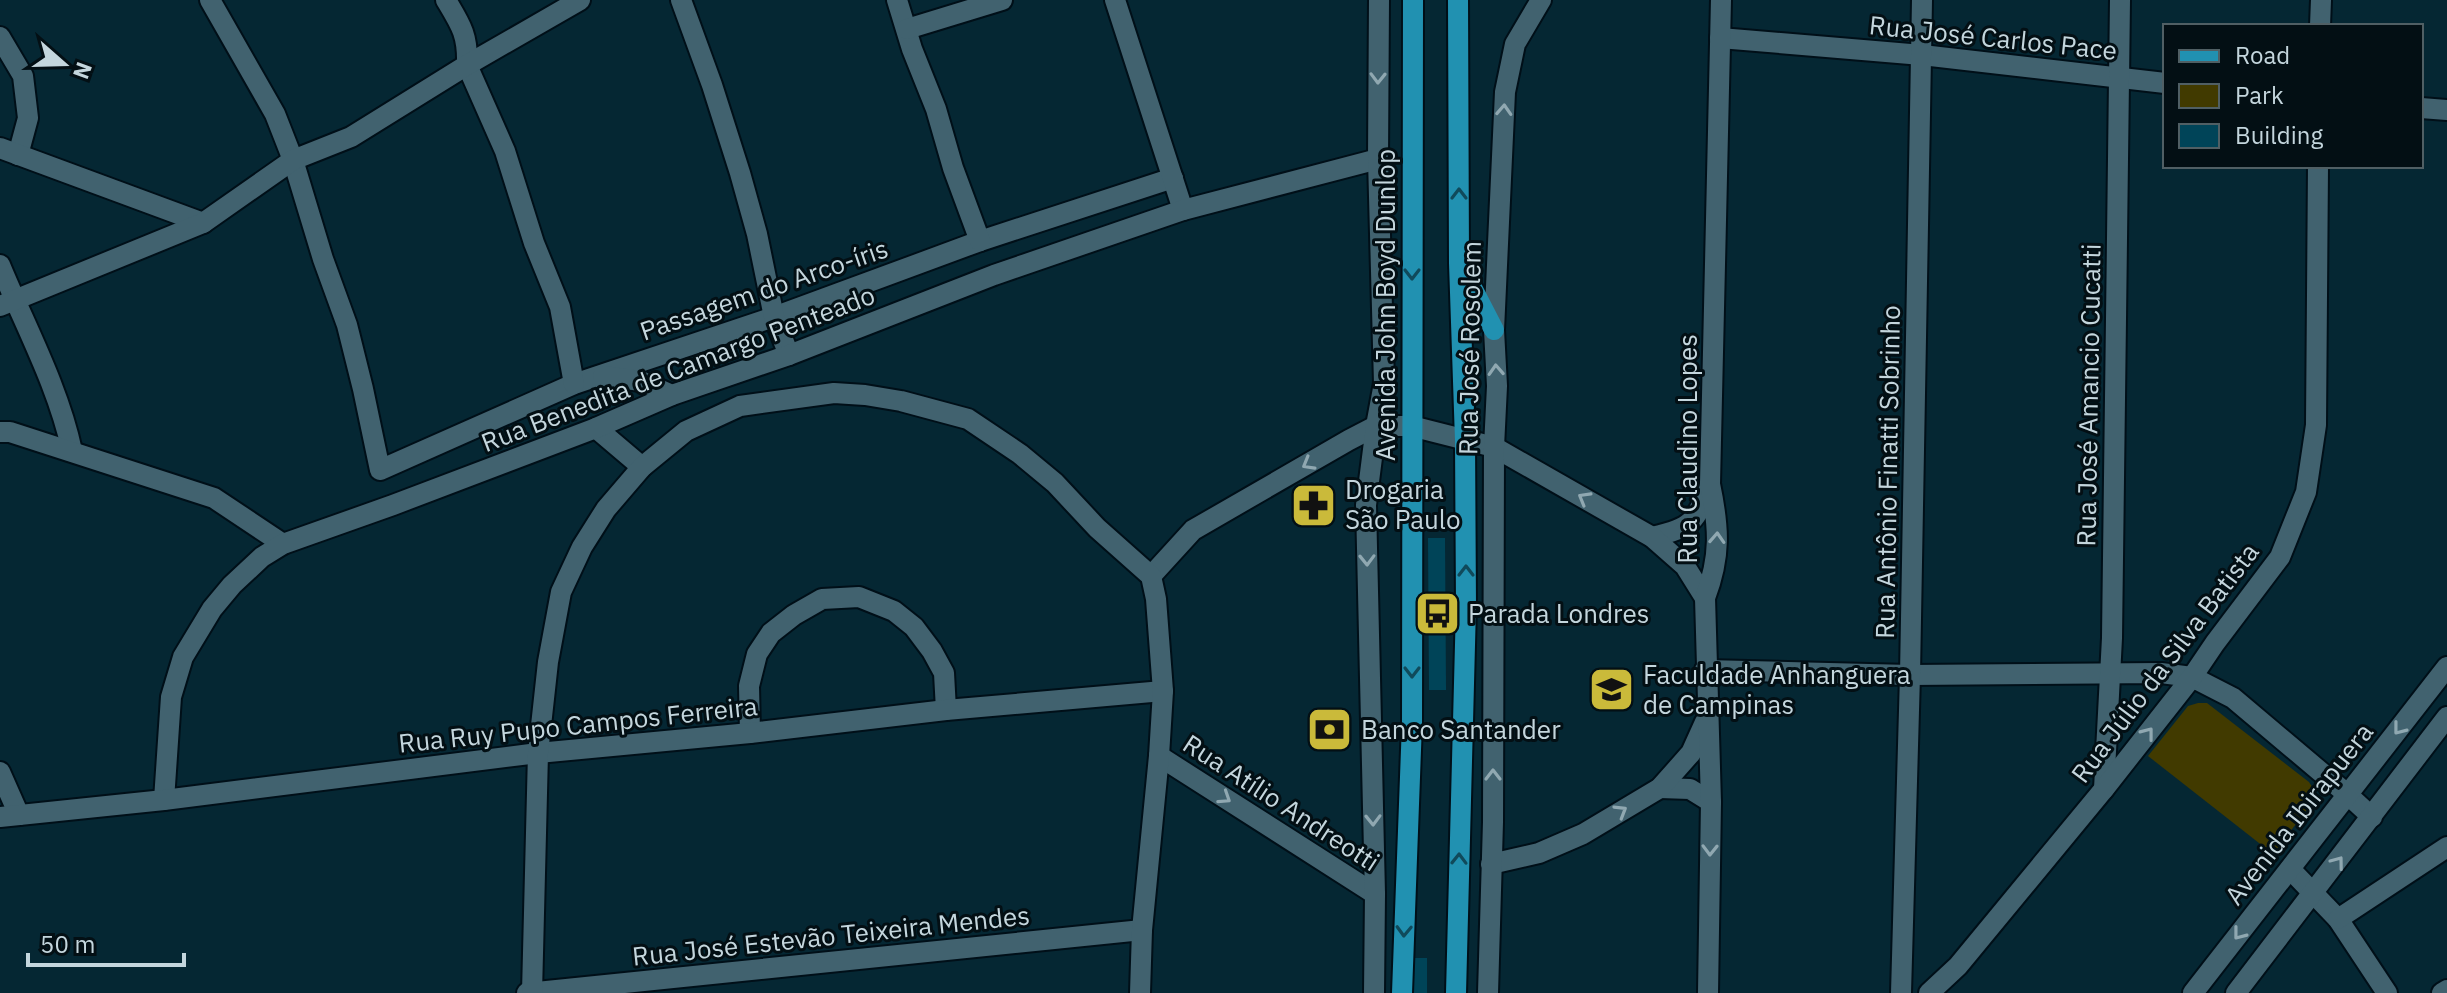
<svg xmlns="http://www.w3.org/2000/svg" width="2447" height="993" viewBox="0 0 2447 993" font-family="'IBM Plex Sans',sans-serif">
<rect width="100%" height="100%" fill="#052733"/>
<!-- green -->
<polygon fill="#413a00" points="2198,703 2207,703 2309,782 2316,793 2312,803 2273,854 2148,756 2188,706"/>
<!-- building -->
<g fill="#004458">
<polygon points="1428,538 1445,538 1446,690 1429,690"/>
<rect x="1414" y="958" width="13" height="35"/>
</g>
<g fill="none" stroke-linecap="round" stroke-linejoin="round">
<defs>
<g id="minor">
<polyline points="210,0 275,114 293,160 323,259 347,325 363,389 380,470 574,384 774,317 980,241 1173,178"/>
<path d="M446,0C461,25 468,35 467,65L505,151L534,243L560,307L574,384"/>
<polyline points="681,0 712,85 740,173 757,234 774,317 789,355"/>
<polyline points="897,0 912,49 936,109 953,168 980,241"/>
<polyline points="1115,0 1183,210"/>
<polyline points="2320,26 2321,0"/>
<polyline points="907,29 1002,0"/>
<polyline points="0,37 23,76 28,118 18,155"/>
<polyline points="1720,38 1922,55 2165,83"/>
<polyline points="2421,108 2447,110"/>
<polyline points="0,148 203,223"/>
<path d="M0,265C25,326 58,386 72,451"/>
<polyline points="0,306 203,223 293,160 351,137 467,65 580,0"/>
<polyline points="603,376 641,381 672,395"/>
<polyline points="596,428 642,467"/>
<polyline points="0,432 10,432 214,498 283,544"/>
<path d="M1652,537C1693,527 1695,523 1710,484"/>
<polyline points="1151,576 1193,530 1349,440 1376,426 1411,426 1494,447 1652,537 1685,566 1705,598"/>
<polyline points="1705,670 1910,675 2161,673 2192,677 2233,698 2347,794 2372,817"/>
<polyline points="750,733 749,686 757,654 771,633 794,615 822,599 859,597 894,611 914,627 932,651 944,673 946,710"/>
<polyline points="1159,756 1375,894"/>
<polyline points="0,772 19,815"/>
<polyline points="1660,788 1690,789 1711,802"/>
<polyline points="2104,789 2112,638 2120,0"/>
<polyline points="164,800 171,697 183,657 212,609 232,585 262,557 283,544 393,505 596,428 672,395 789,355 994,275 1183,210 1378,159"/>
<polyline points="0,817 164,800 538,753 750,733 946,710 1163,691"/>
<polyline points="1491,864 1539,853 1583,834 1660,788 1691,753 1705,722"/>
<polyline points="2290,869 2338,919 2387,993"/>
<polyline points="2338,919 2447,847"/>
<polyline points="527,993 1142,930"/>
<polyline points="532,993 538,753 548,662 561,592 582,547 606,509 642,467 686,431 740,406 834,393 865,395 901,401 968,419 1020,454 1055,483 1097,528 1151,576 1156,599 1163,691 1159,756 1142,930 1140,993"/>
<polyline points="1374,993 1375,894 1366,505 1376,426 1384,383 1378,159 1379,0"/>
<polyline points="1488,993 1493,822 1494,447 1497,386 1494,330 1505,92 1515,44 1541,0"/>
<path d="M1708,993L1711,802L1705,598C1721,556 1719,527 1710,484L1721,0"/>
<polyline points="1901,993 1910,675 1922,0"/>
<polyline points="1929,993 1958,966 2104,789 2192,677 2215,643 2280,557 2306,492 2316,425 2318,166"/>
<polyline points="2193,993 2447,667"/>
<polyline points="2236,993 2447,717"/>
<polyline points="2442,993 2447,990"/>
</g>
<g id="major">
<polyline points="1463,270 1494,330"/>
<polyline points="1402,993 1412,723 1413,0"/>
<polyline points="1456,993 1466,606 1465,440 1459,263 1458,0"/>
</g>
</defs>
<!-- minor casing -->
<use href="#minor" stroke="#000f18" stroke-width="24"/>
<!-- major casing -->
<use href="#major" stroke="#000f18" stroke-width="24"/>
<!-- minor -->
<use href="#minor" stroke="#41626f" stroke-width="20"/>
<!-- major -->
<use href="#major" stroke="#2191b1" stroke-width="20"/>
</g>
<!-- one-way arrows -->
<defs><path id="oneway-chevron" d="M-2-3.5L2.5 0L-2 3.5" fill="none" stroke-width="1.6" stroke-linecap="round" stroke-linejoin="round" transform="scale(2)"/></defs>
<g stroke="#90a8b1">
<use href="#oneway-chevron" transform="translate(1378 78) rotate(91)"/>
<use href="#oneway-chevron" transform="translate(1504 110) rotate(-87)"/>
<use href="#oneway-chevron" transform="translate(1496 370) rotate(-93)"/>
<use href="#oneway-chevron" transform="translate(1308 464) rotate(150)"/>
<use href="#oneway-chevron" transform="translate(1584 498) rotate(-150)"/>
<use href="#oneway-chevron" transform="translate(1717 538) rotate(-87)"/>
<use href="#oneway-chevron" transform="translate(1367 560) rotate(89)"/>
<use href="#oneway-chevron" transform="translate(2399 729) rotate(128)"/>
<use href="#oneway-chevron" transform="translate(2148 733) rotate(-52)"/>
<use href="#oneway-chevron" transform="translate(1493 775) rotate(-90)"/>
<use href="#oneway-chevron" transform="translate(1225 798) rotate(33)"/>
<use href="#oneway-chevron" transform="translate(1621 811) rotate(-31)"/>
<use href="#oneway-chevron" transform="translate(1373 820) rotate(89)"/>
<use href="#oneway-chevron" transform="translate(1710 850) rotate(91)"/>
<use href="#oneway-chevron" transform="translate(2338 862) rotate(-53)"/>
<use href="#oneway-chevron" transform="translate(2239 934) rotate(128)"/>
</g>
<g stroke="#104a5b">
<use href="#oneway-chevron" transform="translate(1459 194) rotate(-90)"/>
<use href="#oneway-chevron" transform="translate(1412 274) rotate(90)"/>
<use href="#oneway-chevron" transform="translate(1466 571) rotate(-90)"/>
<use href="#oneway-chevron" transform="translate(1412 672) rotate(90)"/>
<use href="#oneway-chevron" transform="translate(1459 859) rotate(-89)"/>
<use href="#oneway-chevron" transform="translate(1404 931) rotate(92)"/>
</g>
<!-- icons -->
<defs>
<symbol id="pharmacy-square" viewBox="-11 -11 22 22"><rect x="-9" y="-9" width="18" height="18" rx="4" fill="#caba3a" stroke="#030f14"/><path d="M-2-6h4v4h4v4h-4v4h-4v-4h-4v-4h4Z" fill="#111"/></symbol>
<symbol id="bus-square" viewBox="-11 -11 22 22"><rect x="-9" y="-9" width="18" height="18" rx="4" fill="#caba3a" stroke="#030f14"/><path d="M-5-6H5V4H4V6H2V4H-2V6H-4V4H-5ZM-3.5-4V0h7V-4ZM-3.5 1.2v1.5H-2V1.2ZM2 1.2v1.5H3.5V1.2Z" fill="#111"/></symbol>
<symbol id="university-square" viewBox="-11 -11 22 22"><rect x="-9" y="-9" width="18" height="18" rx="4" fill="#caba3a" stroke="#030f14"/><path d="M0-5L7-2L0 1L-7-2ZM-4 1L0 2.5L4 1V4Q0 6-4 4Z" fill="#111"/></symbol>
<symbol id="bank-square" viewBox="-11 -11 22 22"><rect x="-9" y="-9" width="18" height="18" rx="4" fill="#caba3a" stroke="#030f14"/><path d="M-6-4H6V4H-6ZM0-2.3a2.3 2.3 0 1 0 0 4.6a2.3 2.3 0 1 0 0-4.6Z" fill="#111"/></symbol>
</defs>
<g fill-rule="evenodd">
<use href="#pharmacy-square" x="1288" y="480" width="51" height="51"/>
<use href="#bus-square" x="1412" y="588" width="51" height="51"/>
<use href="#university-square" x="1586" y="664" width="51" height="51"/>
<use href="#bank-square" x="1304" y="704" width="51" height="51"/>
</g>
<g text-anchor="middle" stroke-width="6" stroke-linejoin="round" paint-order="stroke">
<!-- street labels -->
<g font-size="26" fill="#c4d6dd" stroke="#030f14">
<text transform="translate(1993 38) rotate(6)" y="9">Rua José Carlos Pace</text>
<text transform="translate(764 290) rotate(-19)" y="9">Passagem do Arco-íris</text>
<text transform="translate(1386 305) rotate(-90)" y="9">Avenida John Boyd Dunlop</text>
<text transform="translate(1470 348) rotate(-89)" y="9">Rua José Rosolem</text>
<text transform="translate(678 369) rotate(-21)" y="9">Rua Benedita de Camargo Penteado</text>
<text transform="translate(2089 395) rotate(-89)" y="9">Rua José Amancio Cucatti</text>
<text transform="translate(1688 449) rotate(-90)" y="9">Rua Claudino Lopes</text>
<text transform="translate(1888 472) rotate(-89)" y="9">Rua Antônio Finatti Sobrinho</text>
<text transform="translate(2165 663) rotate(-53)" y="9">Rua Júlio da Silva Batista</text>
<text transform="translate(578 725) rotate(-6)" y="9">Rua Ruy Pupo Campos Ferreira</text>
<text transform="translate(1281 803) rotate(33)" y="9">Rua Atílio Andreotti</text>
<text transform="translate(2299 814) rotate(-52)" y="9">Avenida Ibirapuera</text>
<text transform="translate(831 936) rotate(-6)" y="9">Rua José Estevão Teixeira Mendes</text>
</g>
<!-- poi labels -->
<g font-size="26" fill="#c4d6dd" stroke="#030f14" text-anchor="start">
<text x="1345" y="499">Drogaria<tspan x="1345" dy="30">São Paulo</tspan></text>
<text x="1468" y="623">Parada Londres</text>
<text x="1643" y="684">Faculdade Anhanguera<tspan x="1643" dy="30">de Campinas</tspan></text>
<text x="1361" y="739">Banco Santander</text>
</g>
</g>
<!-- legend -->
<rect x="2163" y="24" width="260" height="144" fill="#030f14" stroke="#505f64" stroke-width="2"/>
<rect x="2179" y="50" width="40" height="12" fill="#2191b1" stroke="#505f64" stroke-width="2"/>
<text x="2235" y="64" font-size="24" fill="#c4d6dd">Road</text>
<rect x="2179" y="84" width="40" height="24" fill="#413a00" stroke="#505f64" stroke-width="2"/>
<text x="2235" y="104" font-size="24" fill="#c4d6dd">Park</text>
<rect x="2179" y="124" width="40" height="24" fill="#004458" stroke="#505f64" stroke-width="2"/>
<text x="2235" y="144" font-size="24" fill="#c4d6dd">Building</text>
<!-- north arrow -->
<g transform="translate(64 64) rotate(110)" stroke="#030f14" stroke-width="6" paint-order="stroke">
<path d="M0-6L14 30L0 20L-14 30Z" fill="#c4d6dd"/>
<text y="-12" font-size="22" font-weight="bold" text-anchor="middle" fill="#c4d6dd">N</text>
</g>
<!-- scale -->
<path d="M28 953v12h156v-12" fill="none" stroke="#c4d6dd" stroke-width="4"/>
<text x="40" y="953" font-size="24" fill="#c4d6dd" stroke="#030f14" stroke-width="6" paint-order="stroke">50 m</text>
</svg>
